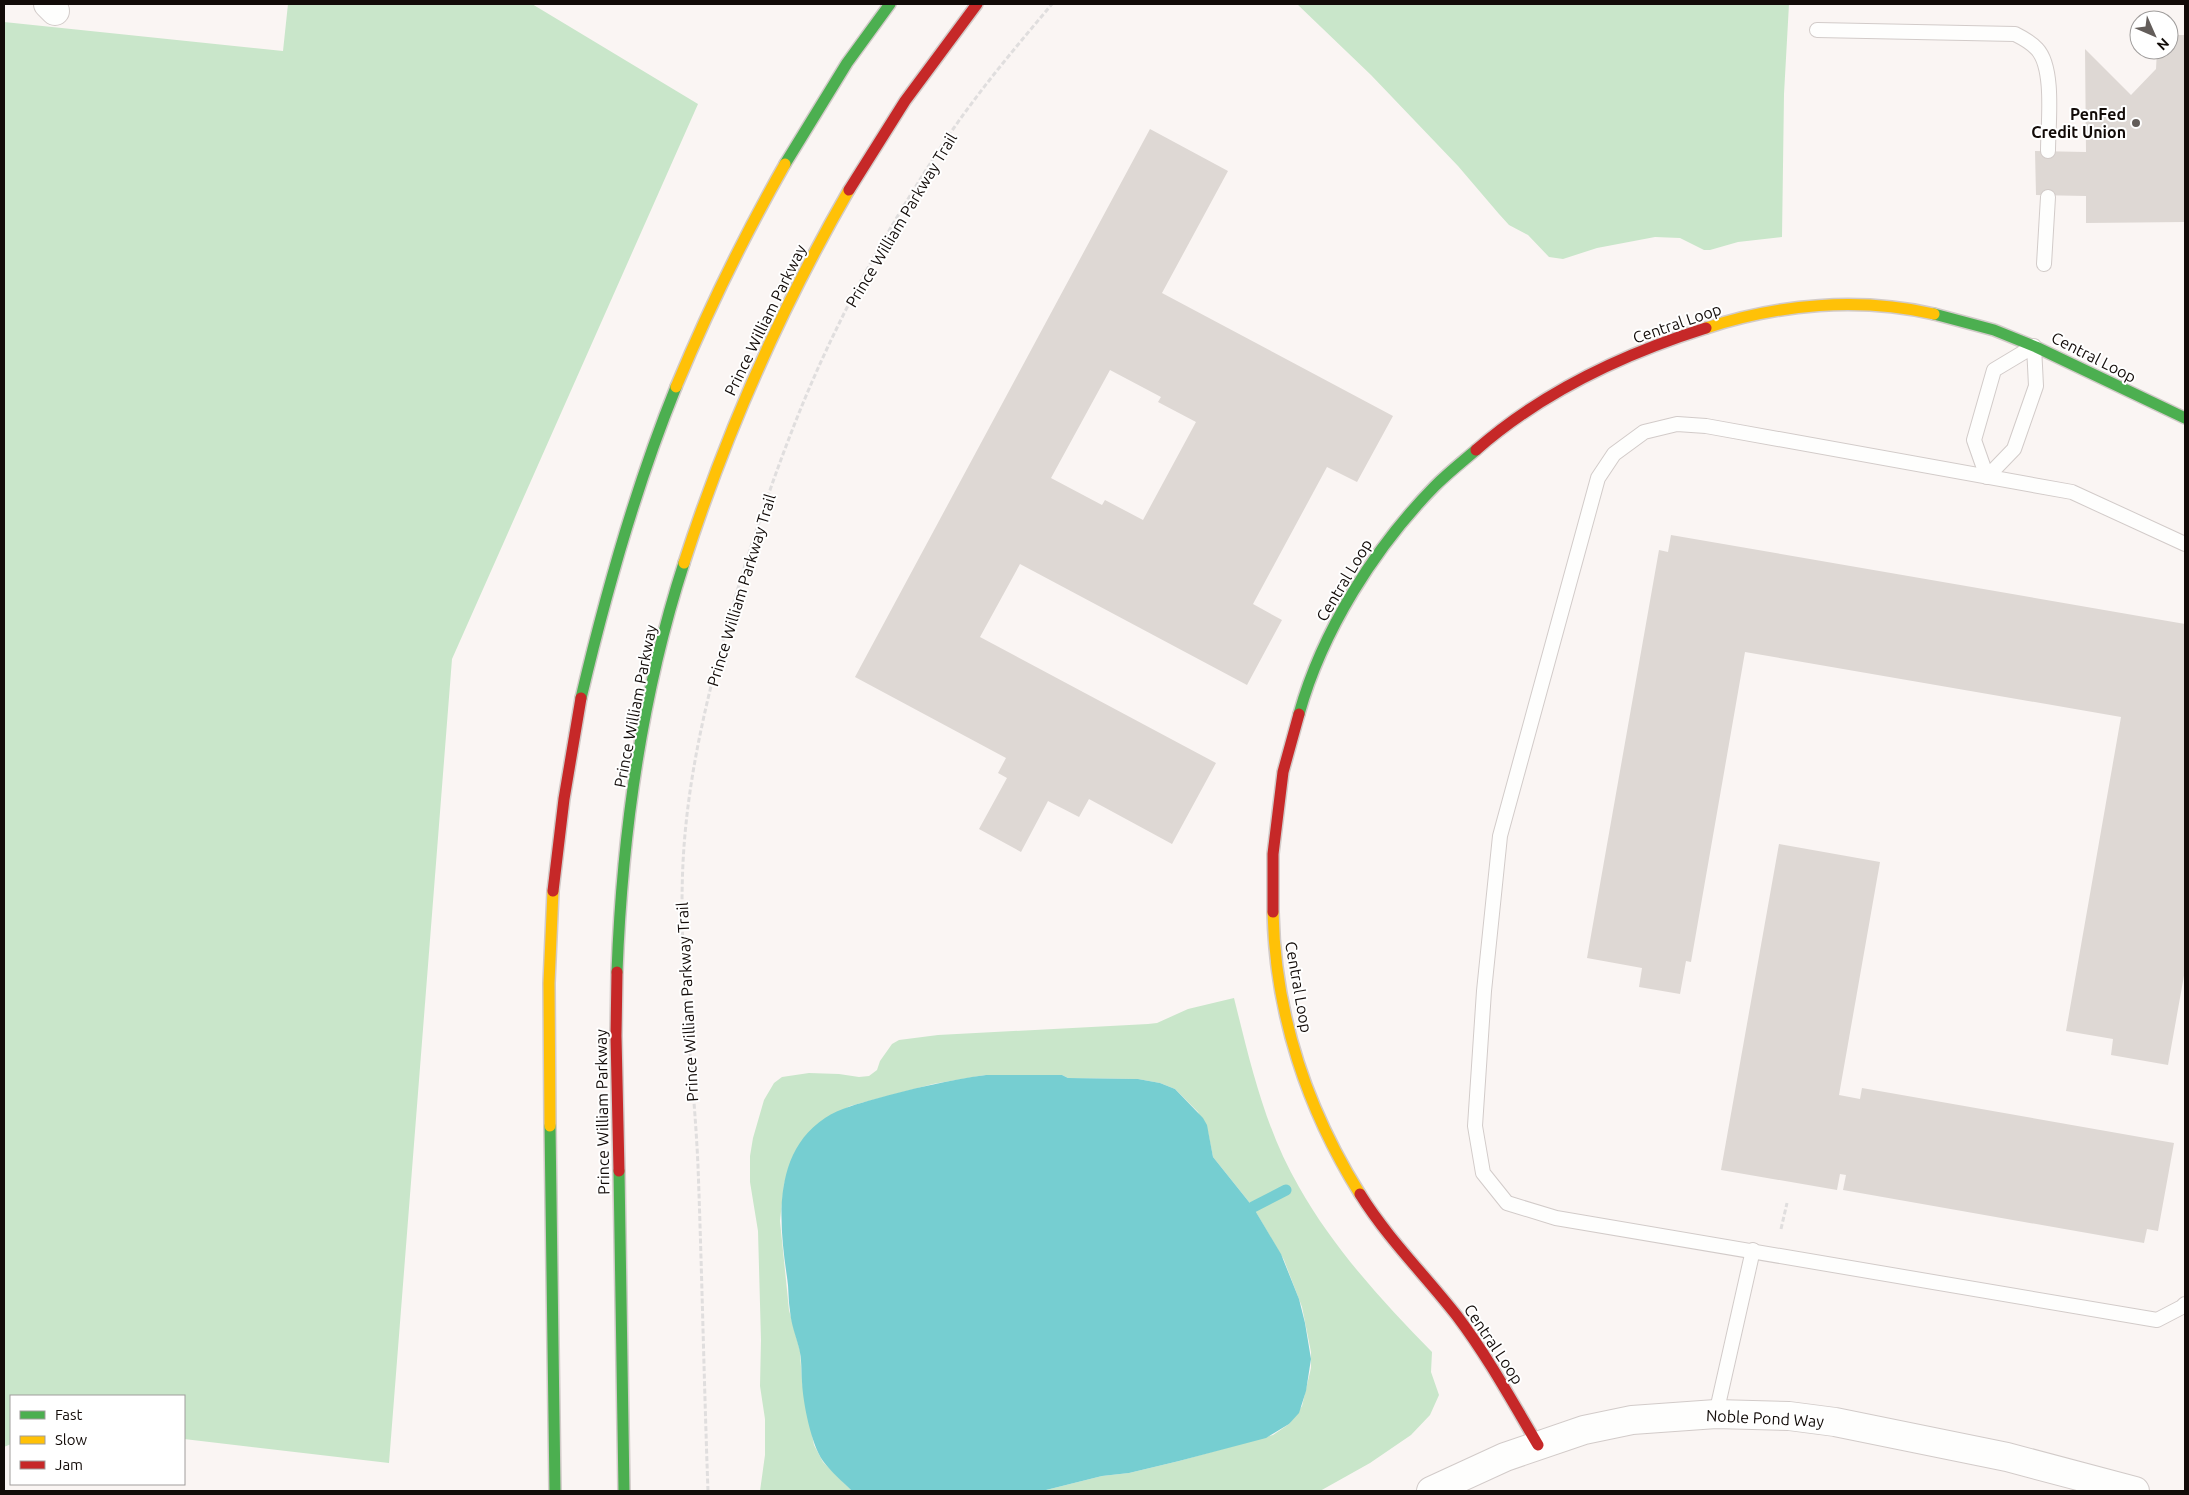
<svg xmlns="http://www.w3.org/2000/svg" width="2189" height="1495" viewBox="0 0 2189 1495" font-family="Ubuntu,sans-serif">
<rect width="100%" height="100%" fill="#faf5f3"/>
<!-- green -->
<g fill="#c9e6ca">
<polygon points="288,4 532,4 698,104 452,659 389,1463 184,1439 184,1396 11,1396 11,1444 4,1447 4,22 283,51"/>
<polygon points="1297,4 1789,4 1784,94 1782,237 1738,242 1710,250 1704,250 1680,238 1655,237 1597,248 1563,259 1549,257 1528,235 1509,225 1499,214 1458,166 1371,75"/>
<path d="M1234,998C1250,1062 1265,1129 1299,1187C1334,1249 1383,1302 1432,1352L1431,1372L1439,1395L1430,1415L1411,1435L1370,1463L1320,1491H1042L1102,1476L1129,1473L1179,1461L1273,1435L1289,1424L1302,1406L1311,1368V1352L1302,1307L1284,1260L1253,1207L1213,1157L1208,1132L1198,1112L1175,1089L1160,1083L1138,1079L1068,1078L1062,1075H985L933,1084L850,1106L843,1110L795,1153L784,1184L780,1221L789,1310L800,1351L802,1382L814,1445L823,1462L852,1491H760L765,1455V1419L760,1386L761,1340L758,1231L750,1182V1156L753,1138L764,1100L774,1083L782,1077L809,1073L839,1074L859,1077L869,1076L877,1070L880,1061L892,1044L899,1040L938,1035L1148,1024L1157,1023L1188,1009Z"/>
</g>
<!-- water -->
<path fill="#76ced1" d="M986,1075H1062L1068,1078L1138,1079L1160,1083L1175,1089L1203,1118L1207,1125L1213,1157L1253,1207L1281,1254L1299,1299L1305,1323L1311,1359L1306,1391L1299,1413L1289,1424L1266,1438L1179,1461L1129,1473L1102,1476L1042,1491H852C843,1482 831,1472 823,1461C811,1444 803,1403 802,1382C801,1370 802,1359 799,1348C796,1336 791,1324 790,1311C788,1300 789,1288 787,1277C779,1223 772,1153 825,1118C840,1108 858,1104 875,1099C911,1089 948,1080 986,1075Z"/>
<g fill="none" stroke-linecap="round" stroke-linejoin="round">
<!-- stream -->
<polyline stroke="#76ced1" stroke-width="11" points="1253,1207 1286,1190"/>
</g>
<!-- building -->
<g fill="#ded8d4" fill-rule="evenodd">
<polygon points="2169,35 2185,35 2185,222 2086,223 2086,196 2036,195 2035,151 2086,152 2085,49 2131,95 2156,69 2157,50 2169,50"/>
<path d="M1150,129L1228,171L1162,293L1393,416L1357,482L1327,467L1253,604L1282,620L1247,685L1020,564L980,637L1216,763L1172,844L1089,799L1079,817L1048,801L1021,852L979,829L1007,778L998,773L1006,758L855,677ZM1110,370L1161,397L1158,402L1196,422L1143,520L1105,500L1102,505L1051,478Z"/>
<polygon points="1671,535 2185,624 2185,970 2168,1065 2111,1055 2113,1039 2066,1031 2121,717 1745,652 1691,962 1686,961 1680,994 1639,987 1642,968 1587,958 1659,550 1668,552"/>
<polygon points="1779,844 1880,862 1839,1095 1860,1099 1862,1088 2174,1143 2158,1231 2147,1229 2144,1243 1843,1190 1846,1175 1840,1174 1837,1190 1721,1170"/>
</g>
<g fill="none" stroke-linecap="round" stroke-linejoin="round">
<defs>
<g id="lane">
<path d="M1817,30L2015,34C2023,38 2031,42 2037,49C2055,68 2048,125 2048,151"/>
<polyline points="2044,264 2048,197"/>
<polygon points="2034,346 2036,386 2014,449 1987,477 1974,440 1994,370"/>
<polyline points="2185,544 2072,492 1706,426 1677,424 1644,432 1614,454 1598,478 1500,836 1484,991 1475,1126 1483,1173 1507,1203 1556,1218 2157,1320 2182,1307 2185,1304"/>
<polyline points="1716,1414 1753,1250"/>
</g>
<g id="street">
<polyline points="48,4 55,11"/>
<polyline points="1431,1491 1505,1457 1584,1430 1632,1420 1716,1414 1789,1416 1835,1422 2007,1457 2135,1491"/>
</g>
<g id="fast">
<polyline points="785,164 847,63 890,4"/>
<polyline points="1934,314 1994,330 2036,347 2185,418"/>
<path d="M581,698C606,592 635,488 676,387"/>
<path d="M1299,714C1322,631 1375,547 1435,486C1448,473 1462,462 1476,450"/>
<path d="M617,972C622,835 642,693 684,563"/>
<polyline points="550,1126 555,1491"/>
<polyline points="619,1171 624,1491"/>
</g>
<g id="slow">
<path d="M1706,328C1779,304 1858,297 1934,314"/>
<path d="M676,387C708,310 744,236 785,164"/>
<path d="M684,563C726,433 781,308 849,190"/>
<path d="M1273,912C1275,1013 1307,1109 1360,1194"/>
<polyline points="550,1126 549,983 553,891"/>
</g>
<g id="jam">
<polyline points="849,190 905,101 977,4"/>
<path d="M1476,450C1541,393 1623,354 1706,328"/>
<polyline points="553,891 564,799 581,698"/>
<polyline points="1273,912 1273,854 1283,772 1299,714"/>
<polyline points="617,972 616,1036 619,1171"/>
<path d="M1360,1194C1388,1239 1425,1275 1457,1316C1488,1357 1512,1401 1538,1445"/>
</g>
</defs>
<!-- lane casing -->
<use href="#lane" stroke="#d2cbc9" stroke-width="16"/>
<!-- street casing -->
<use href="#street" stroke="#d2cbc9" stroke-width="30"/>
<!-- fast casing -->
<use href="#fast" stroke="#d2cbc9" stroke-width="14"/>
<!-- slow casing -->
<use href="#slow" stroke="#d2cbc9" stroke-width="14"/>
<!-- jam casing -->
<use href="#jam" stroke="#d2cbc9" stroke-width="14"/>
<!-- path -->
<g stroke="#e0dede" stroke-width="3" stroke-dasharray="5 2.5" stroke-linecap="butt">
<polyline points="1781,1229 1787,1203"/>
<path d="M708,1491C704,1383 702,1274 698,1166C693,1055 675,945 685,834C693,746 716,662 741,578C767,495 796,412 834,334C865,269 905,201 945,141C977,93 1015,48 1052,4"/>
</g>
<!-- lane -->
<use href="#lane" stroke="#fefefd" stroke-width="14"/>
<!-- street -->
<use href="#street" stroke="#fefefd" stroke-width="28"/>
<!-- fast -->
<use href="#fast" stroke="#4caf50" stroke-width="11"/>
<!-- slow -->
<use href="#slow" stroke="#ffc107" stroke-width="11"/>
<!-- jam -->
<use href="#jam" stroke="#c62828" stroke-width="11"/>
</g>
<!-- markers -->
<circle fill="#635d5a" stroke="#fff" stroke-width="2" cx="2136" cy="123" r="5"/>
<g text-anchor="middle" stroke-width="4" stroke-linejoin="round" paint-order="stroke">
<!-- poi labels -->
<g font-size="16" font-weight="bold" fill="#120b08" stroke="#fff" text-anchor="end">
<text x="2126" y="120">PenFed<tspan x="2126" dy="18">Credit Union</tspan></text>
</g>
<!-- street labels -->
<g font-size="16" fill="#120b08" stroke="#fff">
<text transform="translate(901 220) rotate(-59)" y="6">Prince William Parkway Trail</text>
<text transform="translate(765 320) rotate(-64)" y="6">Prince William Parkway</text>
<text transform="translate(1677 323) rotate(-19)" y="6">Central Loop</text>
<text transform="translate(2094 357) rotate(27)" y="6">Central Loop</text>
<text transform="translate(1344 580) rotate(-59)" y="6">Central Loop</text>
<text transform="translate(741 590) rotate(-73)" y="6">Prince William Parkway Trail</text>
<text transform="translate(635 706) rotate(-79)" y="6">Prince William Parkway</text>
<text transform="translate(1299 987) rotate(80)" y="6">Central Loop</text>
<text transform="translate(687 1002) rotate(-93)" y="6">Prince William Parkway Trail</text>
<text transform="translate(602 1112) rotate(-91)" y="6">Prince William Parkway</text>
<text transform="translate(1494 1344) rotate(56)" y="6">Central Loop</text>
<text transform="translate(1765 1418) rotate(3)" y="6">Noble Pond Way</text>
</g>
</g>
<!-- border -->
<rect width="2189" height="1495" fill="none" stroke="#120b08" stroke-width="10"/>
<!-- legend -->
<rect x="10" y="1395" width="175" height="90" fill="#ffffff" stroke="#a09d9c"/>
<rect x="20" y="1411" width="25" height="8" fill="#4caf50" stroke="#a09d9c"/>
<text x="55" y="1420" font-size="15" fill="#120b08">Fast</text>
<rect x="20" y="1436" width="25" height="8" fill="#ffc107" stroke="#a09d9c"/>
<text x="55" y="1445" font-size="15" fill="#120b08">Slow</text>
<rect x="20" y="1461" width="25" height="8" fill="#c62828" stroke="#a09d9c"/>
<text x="55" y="1470" font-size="15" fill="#120b08">Jam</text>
<!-- north arrow -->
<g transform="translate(2154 35) rotate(135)"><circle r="24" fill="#ffffff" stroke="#a09d9c"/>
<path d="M0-4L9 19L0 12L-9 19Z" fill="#635d5a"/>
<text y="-8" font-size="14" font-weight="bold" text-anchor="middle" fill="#120b08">N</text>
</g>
</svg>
